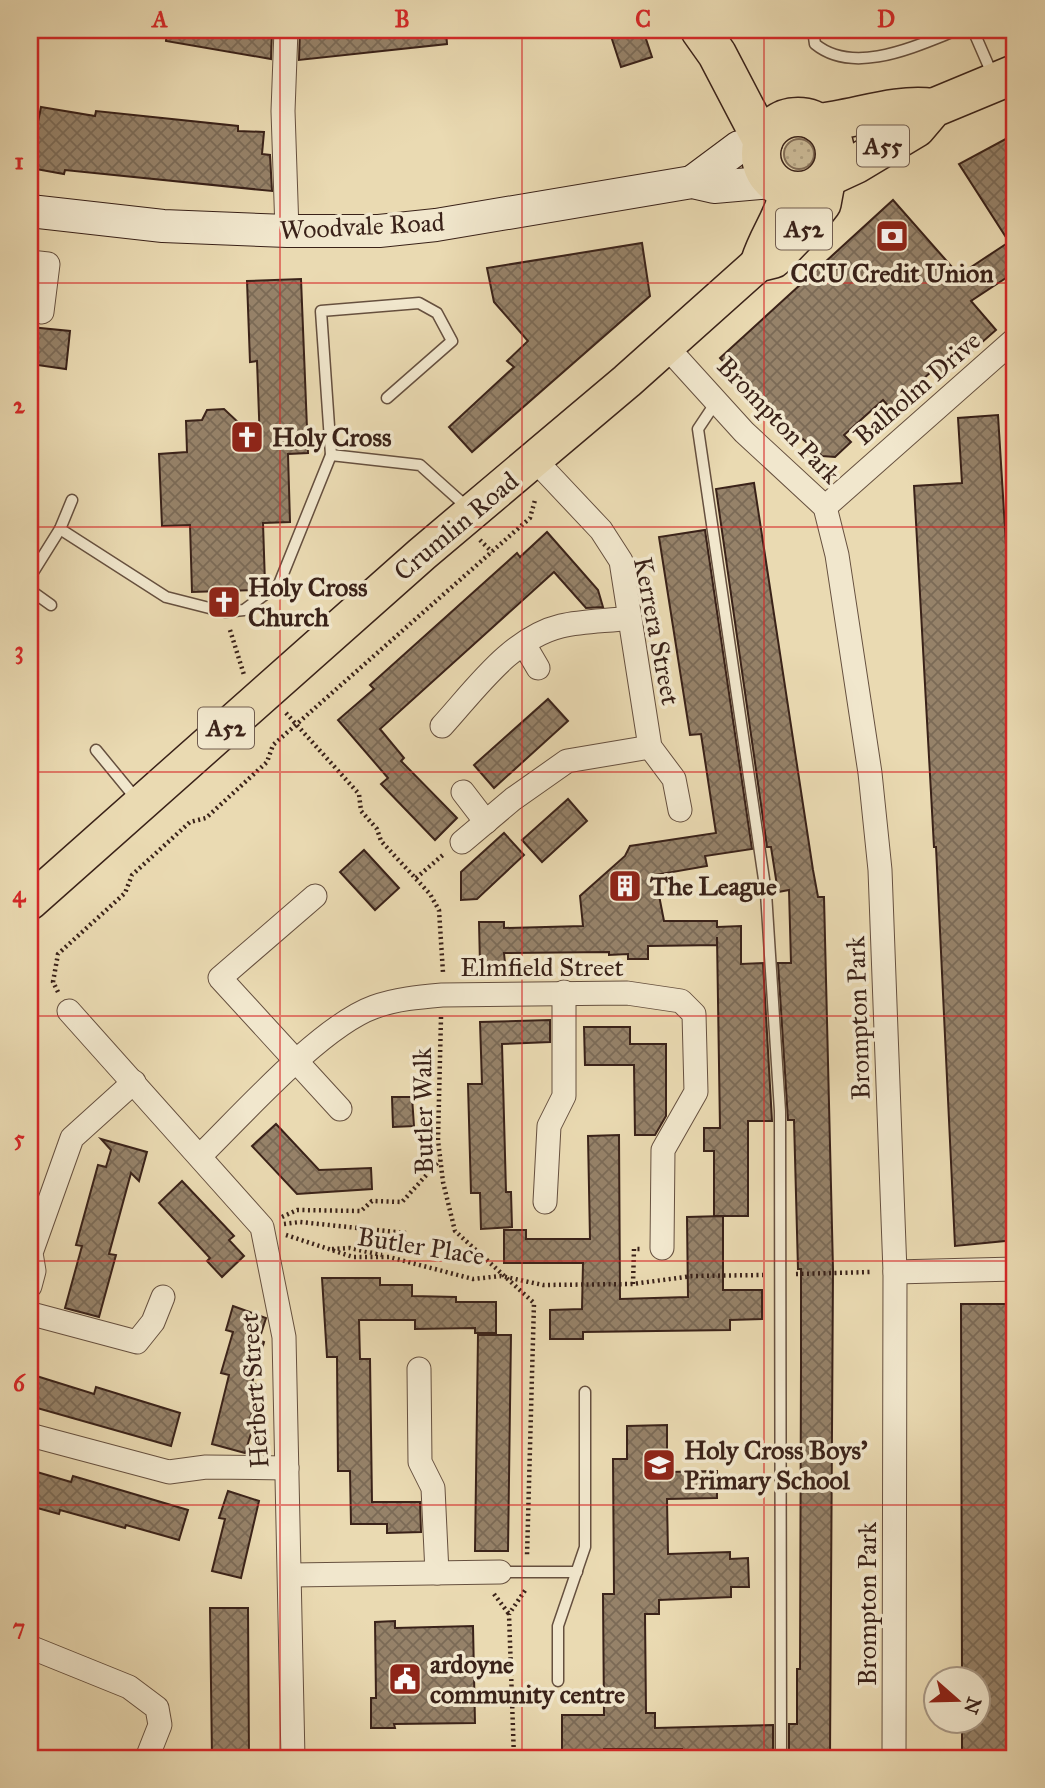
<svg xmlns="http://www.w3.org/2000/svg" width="1045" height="1788" viewBox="0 0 1045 1788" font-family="'IM FELL Great Primer',serif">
<defs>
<pattern id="grass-dots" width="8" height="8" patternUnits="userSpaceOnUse" patternTransform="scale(1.75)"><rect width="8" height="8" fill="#ccbb98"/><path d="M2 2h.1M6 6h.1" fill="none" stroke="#b0a082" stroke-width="1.8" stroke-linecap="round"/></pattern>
<pattern id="building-cross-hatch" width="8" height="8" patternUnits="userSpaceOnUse" patternTransform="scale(1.75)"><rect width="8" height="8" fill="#968269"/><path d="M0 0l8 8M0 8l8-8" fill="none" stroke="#7b6a56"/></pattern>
</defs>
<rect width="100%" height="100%" fill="#eadab2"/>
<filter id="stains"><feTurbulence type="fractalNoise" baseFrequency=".00286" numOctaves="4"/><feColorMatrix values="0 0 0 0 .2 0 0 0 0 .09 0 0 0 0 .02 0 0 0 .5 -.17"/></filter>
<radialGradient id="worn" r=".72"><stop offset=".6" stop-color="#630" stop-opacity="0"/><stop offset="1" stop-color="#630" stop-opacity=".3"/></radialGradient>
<!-- grass -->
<circle fill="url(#grass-dots)" stroke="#836e58" stroke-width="2" cx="799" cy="154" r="15"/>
<!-- building -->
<g fill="url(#building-cross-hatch)" stroke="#3a2219" stroke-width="2">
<polygon points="167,30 272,30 271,59 166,41"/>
<polygon points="300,30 446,30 447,44 299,60"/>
<polygon points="609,30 643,30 652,57 621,67"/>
<polygon points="41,107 95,116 96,111 238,126 238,131 264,132 262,154 270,155 272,191 65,170 64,174 30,168 30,131 36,132"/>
<polygon points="1015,134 1015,272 971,301 996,330 939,380 931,372 890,408 883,400 844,435 851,442 835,457 822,456 779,418 753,388 750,391 720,358 893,200 959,275 1009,242 959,164"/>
<polygon points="642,243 650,296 472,452 449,427 514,367 507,361 528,341 494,302 487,268"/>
<polygon points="301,279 308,453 288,454 290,522 263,523 265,584 258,590 192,592 190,525 162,526 159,454 187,452 186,421 202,420 207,410 224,409 260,443 257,361 250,362 247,281"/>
<polygon points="30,327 70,331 66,369 30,364"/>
<polygon points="998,415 1015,690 1015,1240 955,1246 936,847 934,847 914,486 962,483 958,418"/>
<polygon points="754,483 813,870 818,897 824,897 833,1269 830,1758 789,1758 789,1724 797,1724 797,1669 800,1669 801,1368 801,1269 798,1269 794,1120 788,1120 778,963 791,963 789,890 778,892 771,847 767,847 716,489"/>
<polygon points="705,530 752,849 705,856 707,866 655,875 664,921 717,921 717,927 741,926 741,964 763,963 772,1121 748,1121 748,1216 714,1216 714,1151 704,1151 704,1128 720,1128 717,937 717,945 648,946 648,959 628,959 628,954 609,955 609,952 504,953 505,963 480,964 479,922 504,922 504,928 583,926 580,896 625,856 630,846 716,833 701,734 690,735 659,537"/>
<polygon points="547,532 598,590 603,607 586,608 554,572 380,729 404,758 401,761 457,818 435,840 381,784 388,778 338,720 374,689 370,685 517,553 520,557"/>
<polygon points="548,699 568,721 494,788 474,765"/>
<polygon points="568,799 587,821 542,862 522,840"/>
<polygon points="504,833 524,855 477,899 461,900 461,872"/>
<polygon points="364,850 399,888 375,910 340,872"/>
<polygon points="550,1020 550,1042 502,1044 506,1192 511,1192 512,1227 481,1229 480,1193 471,1193 468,1084 482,1084 480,1022"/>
<polygon points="584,1027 630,1027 630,1044 666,1044 666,1116 655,1135 635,1135 634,1065 585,1065"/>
<polygon points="392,1097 412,1097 414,1126 393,1127"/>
<polygon points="276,1124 319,1170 371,1168 372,1189 297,1194 252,1146"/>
<polygon points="619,1135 620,1299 688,1297 687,1217 723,1216 723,1290 762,1290 762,1319 730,1320 730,1330 583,1332 583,1339 550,1339 550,1310 582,1309 583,1263 504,1263 504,1230 526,1230 526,1239 590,1239 588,1136"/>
<polygon points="101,1139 147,1152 139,1181 131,1173 109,1254 116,1255 99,1317 65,1308 82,1246 76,1245 98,1165 106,1167 111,1150"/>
<polygon points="182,1181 234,1236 229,1240 244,1256 222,1277 207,1261 210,1258 159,1203"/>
<polygon points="322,1278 380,1278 380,1285 412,1285 412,1296 456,1297 456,1302 496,1302 496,1333 475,1333 475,1328 415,1329 415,1320 359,1320 360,1359 370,1359 372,1502 420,1502 421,1532 387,1533 387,1524 351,1524 350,1471 338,1471 337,1357 327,1357"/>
<polygon points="961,1304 1015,1304 1015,1758 962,1758 962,1721 978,1721 978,1679 962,1679"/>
<polygon points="233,1306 266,1318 259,1340 264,1342 252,1383 260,1386 248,1426 253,1427 245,1453 212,1444 229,1375 221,1373 233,1332 226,1330"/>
<polygon points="478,1335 511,1335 508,1551 475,1551"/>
<polygon points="30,1374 94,1394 96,1387 180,1413 171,1446 30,1406"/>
<polygon points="667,1425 667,1472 717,1471 717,1498 667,1499 668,1554 730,1552 730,1559 748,1558 749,1587 731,1587 731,1597 659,1600 659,1614 645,1614 646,1713 655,1713 655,1728 773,1725 773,1758 682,1758 682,1749 604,1749 603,1758 562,1758 562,1715 604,1715 603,1594 614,1594 613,1459 627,1459 627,1426"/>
<polygon points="30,1470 71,1482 73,1476 188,1510 179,1540 126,1525 125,1528 60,1510 59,1514 30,1506"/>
<polygon points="228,1491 259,1501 241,1578 212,1571 225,1519 219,1518"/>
<polygon points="210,1608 248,1608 249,1758 212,1758"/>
<polygon points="395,1621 395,1628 473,1626 475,1723 394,1724 395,1728 371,1728 371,1698 376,1698 375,1622"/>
</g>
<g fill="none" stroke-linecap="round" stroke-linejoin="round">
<defs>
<g id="service">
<path d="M813,30L815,44C854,76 916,46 957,30"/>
<polyline points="973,30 993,76"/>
<polyline points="716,402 698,429 766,893 780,1111 781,1758"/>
<polyline points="331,455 321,311 419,303 437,313 452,341 387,398"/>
<polyline points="60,529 166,597 225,612 244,610 279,584 331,455 420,465 468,508"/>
<polyline points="30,577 60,529 72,500"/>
<polyline points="30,590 51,605"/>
<polyline points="96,750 138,801"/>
<polyline points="500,1572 577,1572"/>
<polyline points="558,1681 558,1626 585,1547 585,1392"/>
</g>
<g id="minor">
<polyline points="286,30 283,111 287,231"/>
<polyline points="30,262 48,264 42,312"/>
<polyline points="665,345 744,432 825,507 837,555 870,773 880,870 895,1272 894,1758"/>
<polyline points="535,460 601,530 621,561 650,747 674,779 680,810"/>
<polyline points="825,507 1015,339"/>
<polyline points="524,644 538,668"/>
<path d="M442,726C475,690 511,638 561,626C583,621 608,621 630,618"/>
<polyline points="463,792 486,822"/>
<polyline points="462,842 513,799 567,761 650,747"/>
<polyline points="315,896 220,978 340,1109"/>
<polyline points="69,1011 262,1227 284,1337 293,1758"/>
<path d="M200,1156C242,1115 321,1026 374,1007C396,999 419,997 442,995L627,993L681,1001L694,1014L696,1092L663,1150L662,1248"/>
<polyline points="545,1202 549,1126 564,1096 564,992"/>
<polyline points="895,1272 1015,1269"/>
<polyline points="30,1286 34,1271 31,1253 72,1138 134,1082"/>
<polyline points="32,1314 137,1342 153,1322 163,1297"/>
<polyline points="419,1369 420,1462 433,1488 437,1573"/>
<polyline points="30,1435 169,1472 206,1467 287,1468"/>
<polyline points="292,1575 500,1572"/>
<polyline points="30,1647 129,1687 157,1708 160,1725 147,1758"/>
</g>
<g id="secondary">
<polyline points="692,182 739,147 762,144"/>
<polyline points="30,211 163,226 287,231 379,231 436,225 692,182 714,187 772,182"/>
</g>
<g id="primary">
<path d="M758,264C765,238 783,217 788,190"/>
<polyline points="30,902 422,554 627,381 758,264 774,260 802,231 823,204 828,177"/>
</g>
<g id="trunk">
<polyline points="700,30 717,54 763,142"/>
<circle cx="798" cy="154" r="37"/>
<path d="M818,123C856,119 895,103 933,108"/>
<polyline points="828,177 856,164 916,128 933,108 1015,74"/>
</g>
</defs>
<!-- service casing -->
<use href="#service" stroke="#66503f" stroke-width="13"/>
<!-- minor casing -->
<use href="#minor" stroke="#66503f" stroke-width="25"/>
<!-- secondary casing -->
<use href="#secondary" stroke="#3a2219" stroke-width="34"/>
<!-- primary casing -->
<use href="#primary" stroke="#3a2219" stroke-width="38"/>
<!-- trunk casing -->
<use href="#trunk" stroke="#3a2219" stroke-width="41"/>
<!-- path -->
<g stroke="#3a2219" stroke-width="4.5" stroke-dasharray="2 3.5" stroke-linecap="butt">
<polyline points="480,540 492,552"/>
<polyline points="230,630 244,675"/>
<polyline points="286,713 359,794 361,811 377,829 381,841 430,894 439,910 443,973"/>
<polyline points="416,878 444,854"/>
<polyline points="58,992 53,982 58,954 125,893 132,875 190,822 206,818 267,762 273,745 530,518 535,500"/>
<polyline points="441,1017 438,1140 443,1182 455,1231 534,1303 527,1556"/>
<polyline points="282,1217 297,1210 361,1211 372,1201 402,1202 440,1160"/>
<polyline points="284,1224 300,1222 406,1233"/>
<polyline points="286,1235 353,1257 389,1257 473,1279 501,1276 543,1285 633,1284 692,1276 763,1275"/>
<polyline points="332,1249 350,1248 382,1255"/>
<polyline points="796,1274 872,1272"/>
<polyline points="633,1284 634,1249 640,1249"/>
<polyline points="494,1594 509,1614"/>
<polyline points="514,1758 509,1614 526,1589"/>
</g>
<!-- service -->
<use href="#service" stroke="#f1e7cd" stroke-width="10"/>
<!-- minor -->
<use href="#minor" stroke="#f1e7cd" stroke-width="23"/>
<!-- secondary -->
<use href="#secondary" stroke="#f1e7cd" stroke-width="32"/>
<!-- primary -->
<use href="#primary" stroke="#eadab2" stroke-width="35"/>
<!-- trunk -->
<use href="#trunk" stroke="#eadab2" stroke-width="38"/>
</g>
<!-- grid -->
<path fill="none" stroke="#d62828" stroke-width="2" stroke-opacity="0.55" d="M280,30V1758M522,30V1758M764,30V1758M30,283H1015M30,527H1015M30,772H1015M30,1016H1015M30,1261H1015M30,1505H1015"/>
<!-- icons -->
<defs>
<symbol id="bank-square" viewBox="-11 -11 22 22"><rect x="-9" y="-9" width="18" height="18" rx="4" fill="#8f2418" stroke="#f1e7cd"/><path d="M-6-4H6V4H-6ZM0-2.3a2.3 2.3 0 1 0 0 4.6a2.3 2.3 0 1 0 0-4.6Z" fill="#fff"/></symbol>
<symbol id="church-square" viewBox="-11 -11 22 22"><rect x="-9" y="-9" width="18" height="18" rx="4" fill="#8f2418" stroke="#f1e7cd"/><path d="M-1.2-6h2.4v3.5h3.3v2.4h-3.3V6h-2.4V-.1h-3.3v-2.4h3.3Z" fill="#fff"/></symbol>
<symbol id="building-square" viewBox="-11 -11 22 22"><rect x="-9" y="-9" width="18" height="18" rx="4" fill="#8f2418" stroke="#f1e7cd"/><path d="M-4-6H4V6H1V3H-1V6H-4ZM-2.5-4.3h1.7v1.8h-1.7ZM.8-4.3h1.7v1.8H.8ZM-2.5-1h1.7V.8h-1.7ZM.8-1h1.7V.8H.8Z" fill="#fff"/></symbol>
<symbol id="school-square" viewBox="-11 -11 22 22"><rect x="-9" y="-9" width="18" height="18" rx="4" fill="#8f2418" stroke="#f1e7cd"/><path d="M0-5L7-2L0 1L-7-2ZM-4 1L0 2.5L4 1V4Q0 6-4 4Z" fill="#fff"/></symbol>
<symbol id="civic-square" viewBox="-11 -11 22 22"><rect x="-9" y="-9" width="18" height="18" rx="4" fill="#8f2418" stroke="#f1e7cd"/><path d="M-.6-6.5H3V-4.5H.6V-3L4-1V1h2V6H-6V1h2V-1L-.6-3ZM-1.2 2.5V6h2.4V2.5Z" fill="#fff"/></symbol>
</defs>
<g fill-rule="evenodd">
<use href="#bank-square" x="873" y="217" width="38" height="38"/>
<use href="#church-square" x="228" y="418" width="38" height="38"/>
<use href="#church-square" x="205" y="583" width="38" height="38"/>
<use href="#building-square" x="606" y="867" width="38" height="38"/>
<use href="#school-square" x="640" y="1446" width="38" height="38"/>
<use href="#civic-square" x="386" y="1660" width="38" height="38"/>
</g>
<g text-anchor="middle" stroke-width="7" stroke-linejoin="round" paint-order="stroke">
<!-- shield labels -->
<g fill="#f1e7cd" stroke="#715d4f" stroke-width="2">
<rect x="857" y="125.5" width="52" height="41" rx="5"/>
<rect x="776" y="208.5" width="56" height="41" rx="5"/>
<rect x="198" y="707.5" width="56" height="41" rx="5"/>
</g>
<g font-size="24" font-weight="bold" fill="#3a2219">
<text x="883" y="154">A55</text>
<text x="804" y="237">A52</text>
<text x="226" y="736">A52</text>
</g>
<!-- street labels -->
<g font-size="26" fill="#3a2219" stroke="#f1e7cd">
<text transform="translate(362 226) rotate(-3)" y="9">Woodvale Road</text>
<text transform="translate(917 388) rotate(-41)" y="9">Balholm Drive</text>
<text transform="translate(779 420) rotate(46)" y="9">Brompton Park</text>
<text transform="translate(456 526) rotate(-40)" y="9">Crumlin Road</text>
<text transform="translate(657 631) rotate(79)" y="9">Kerrera Street</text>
<text x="542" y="976">Elmfield Street</text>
<text transform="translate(858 1018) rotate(-92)" y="9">Brompton Park</text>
<text transform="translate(423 1111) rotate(-91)" y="9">Butler Walk</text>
<text transform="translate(421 1246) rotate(9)" y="9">Butler Place</text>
<text transform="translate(254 1391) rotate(-94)" y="9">Herbert Street</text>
<text transform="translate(867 1604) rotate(-90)" y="9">Brompton Park</text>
</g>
<!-- poi labels -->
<g font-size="26" font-weight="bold" fill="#3a2219" stroke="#f1e7cd" text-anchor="start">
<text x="892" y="282" text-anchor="middle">CCU Credit Union</text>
<text x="272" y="446">Holy Cross</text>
<text x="248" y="596">Holy Cross<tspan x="248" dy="30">Church</tspan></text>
<text x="650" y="895">The League</text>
<text x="684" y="1459">Holy Cross Boys'<tspan x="684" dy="30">Primary School</tspan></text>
<text x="430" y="1673">ardoyne<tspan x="430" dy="30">community centre</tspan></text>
</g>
</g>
<!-- margin -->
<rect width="1045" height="1788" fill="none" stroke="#eadab2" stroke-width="77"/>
<!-- north arrow -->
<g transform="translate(957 1700) rotate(110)"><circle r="33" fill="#f1e7cd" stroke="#a89885" stroke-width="2"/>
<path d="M0-5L12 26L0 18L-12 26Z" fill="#8f2418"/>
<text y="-10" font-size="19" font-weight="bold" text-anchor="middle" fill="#3a2219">N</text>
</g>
<rect x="38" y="38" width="968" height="1712" fill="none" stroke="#d62828" stroke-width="2.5"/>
<g font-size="23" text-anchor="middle" font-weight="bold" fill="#d62828">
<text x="160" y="27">A</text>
<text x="402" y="27">B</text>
<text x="643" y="27">C</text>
<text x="886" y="27">D</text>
<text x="19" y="169">1</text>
<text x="19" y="413">2</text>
<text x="19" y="658">3</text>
<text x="19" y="902">4</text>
<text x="19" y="1146">5</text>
<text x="19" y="1391">6</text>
<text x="19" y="1635">7</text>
</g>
<rect width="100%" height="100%" filter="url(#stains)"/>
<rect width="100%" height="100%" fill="url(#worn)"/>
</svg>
